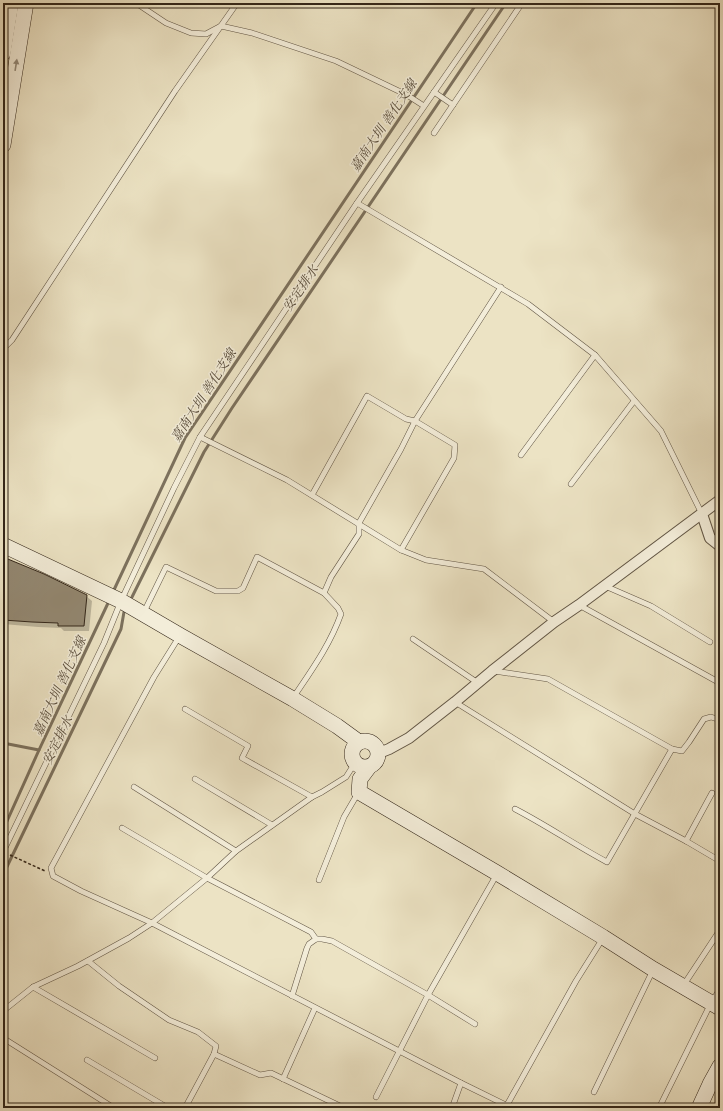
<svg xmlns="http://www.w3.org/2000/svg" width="723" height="1111" viewBox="0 0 723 1111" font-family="'Old Standard TT','Noto Serif TC',serif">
<rect width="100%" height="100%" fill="#ece3c4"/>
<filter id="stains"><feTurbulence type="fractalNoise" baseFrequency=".005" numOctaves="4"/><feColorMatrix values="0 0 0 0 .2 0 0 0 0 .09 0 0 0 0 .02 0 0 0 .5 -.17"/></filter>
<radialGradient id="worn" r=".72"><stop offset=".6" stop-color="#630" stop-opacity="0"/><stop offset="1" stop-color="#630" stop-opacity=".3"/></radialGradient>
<!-- shadow -->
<polygon fill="#0003" points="3,558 86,596 92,601 89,631 64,631 61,628 38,627 3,624"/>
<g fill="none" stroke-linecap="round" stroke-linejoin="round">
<!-- stream -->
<g stroke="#7c715d" stroke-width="3">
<polyline points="113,592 185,438 477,3"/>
<polyline points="132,597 204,452 232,408 506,3"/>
<polyline points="3,743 39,750"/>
<polyline points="3,830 39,750 109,601"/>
<polyline points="3,875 121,629 124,612"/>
</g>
</g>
<!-- building -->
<polygon fill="#938872" stroke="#332619" points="3,557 44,574 87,595 84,626 58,626 58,623 32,622 3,620"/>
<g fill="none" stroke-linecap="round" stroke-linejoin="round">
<defs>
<g id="lane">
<polyline points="136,3 166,23 191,33 206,34 221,26 252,33 336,61 407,95 424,106"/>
<polyline points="434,92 453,105"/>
<polyline points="434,133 522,3"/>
<polyline points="357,203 528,304 595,355 661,431 702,514"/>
<polyline points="3,349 12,340 175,91 237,3"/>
<polyline points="200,437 287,480 401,550 426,560 484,569 554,622"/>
<polyline points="521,455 595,355"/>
<polyline points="571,484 634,401"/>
<polyline points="312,495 367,396 406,419 415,421 455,445 454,458 401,550"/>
<polyline points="605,586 651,606 710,642"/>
<polyline points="579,605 720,683"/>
<polyline points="144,612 166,567 216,591 238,591 243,588 257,557 324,593"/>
<polyline points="179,637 154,677 51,868 53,876 81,891 152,923 461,1083 512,1108"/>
<polyline points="413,639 478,683"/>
<polyline points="494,671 548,679 672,749 682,751 689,742 704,719 711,717 720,720"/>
<path d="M293,698C311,671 330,645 341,614L338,608L324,593L331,577L359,534V523L401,449L415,421L501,287"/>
<polyline points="455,702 635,814 686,841 720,861"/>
<polyline points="185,709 248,746 242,758 312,797"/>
<polyline points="195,779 272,825"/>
<polyline points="134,787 236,851"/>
<path d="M515,809C546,825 575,845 607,862L672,749"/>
<polyline points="122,828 207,878 311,932 316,939"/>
<polyline points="686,841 712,793"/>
<polyline points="3,852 104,643 121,601 174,488 200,437 357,203 496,3"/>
<polyline points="319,880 344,817 358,793"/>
<polyline points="88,961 119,986 169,1020 198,1032 216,1046 214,1054 185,1108"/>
<polyline points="683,986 720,930"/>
<polyline points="33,987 155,1058"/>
<polyline points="292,996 307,948 309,944 316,939 322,939 332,941 428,995 475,1024"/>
<polyline points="3,1011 33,987 78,966 129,938 152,923 207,878 236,851 312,797 322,792 346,777 355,763"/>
<polyline points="3,1038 114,1108"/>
<polyline points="214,1054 260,1075 271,1073 340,1106 339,1108"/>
<polyline points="87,1060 168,1108"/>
<polyline points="283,1079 315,1008"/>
<polyline points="594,1092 653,970"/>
<polyline points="376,1097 428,995 497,874"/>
<polyline points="507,1105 576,981 603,938"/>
<polyline points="452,1108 461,1083"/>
<polyline points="659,1108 711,1003 720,989"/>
</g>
<g id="street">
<polyline points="702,514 710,538 720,546"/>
<polyline points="379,753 389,749 409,738 455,702 492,671 554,622 579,605 720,500"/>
</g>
<g id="secondary">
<polyline points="3,53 11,3"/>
<polyline points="3,145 26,3"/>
<polyline points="3,545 121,601 181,636 293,699 337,726 359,742"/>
<circle cx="365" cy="754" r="13"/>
<polyline points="369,767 360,779 359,792 497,873 603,937 653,969 720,1008"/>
<polyline points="699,1108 710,1084 720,1066"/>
</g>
</defs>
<!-- lane casing -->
<use href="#lane" stroke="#615544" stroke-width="6"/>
<!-- street casing -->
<use href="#street" stroke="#615544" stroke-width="12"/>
<!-- secondary casing -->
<use href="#secondary" stroke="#332619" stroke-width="16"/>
<!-- path -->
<polyline stroke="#332619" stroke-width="1.5" stroke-dasharray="3 2" stroke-linecap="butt" points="10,855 45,871"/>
<!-- lane -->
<use href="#lane" stroke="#f3edd9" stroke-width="5"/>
<!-- street -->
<use href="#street" stroke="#f3edd9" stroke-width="10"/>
<!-- secondary -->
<use href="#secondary" stroke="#f3edd9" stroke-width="15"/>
</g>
<!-- one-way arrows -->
<defs><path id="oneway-solid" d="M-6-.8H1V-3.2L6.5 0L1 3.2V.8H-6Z"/></defs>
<use fill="#938a79" href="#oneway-solid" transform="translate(16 65) rotate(-81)"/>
<g text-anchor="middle" stroke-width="3" stroke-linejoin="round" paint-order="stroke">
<!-- water labels -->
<g font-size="13" font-style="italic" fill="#584c3b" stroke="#f3edd9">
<text transform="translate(383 125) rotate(-56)" y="5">嘉南大圳 善化支線</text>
<text transform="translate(300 288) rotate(-56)" y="5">安定排水</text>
<text transform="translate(203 395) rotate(-57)" y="5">嘉南大圳 善化支線</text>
<text transform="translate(59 686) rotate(-65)" y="5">嘉南大圳 善化支線</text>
<text transform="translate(57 740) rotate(-64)" y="5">安定排水</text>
</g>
</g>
<!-- margin -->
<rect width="723" height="1111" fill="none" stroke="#ece3c4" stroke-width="16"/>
<rect x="4" y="4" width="715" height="1103" fill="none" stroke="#332619" stroke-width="2"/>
<rect x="8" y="8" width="707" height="1095" fill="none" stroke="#332619"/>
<rect width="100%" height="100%" filter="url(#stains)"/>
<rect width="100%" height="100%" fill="url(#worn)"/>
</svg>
